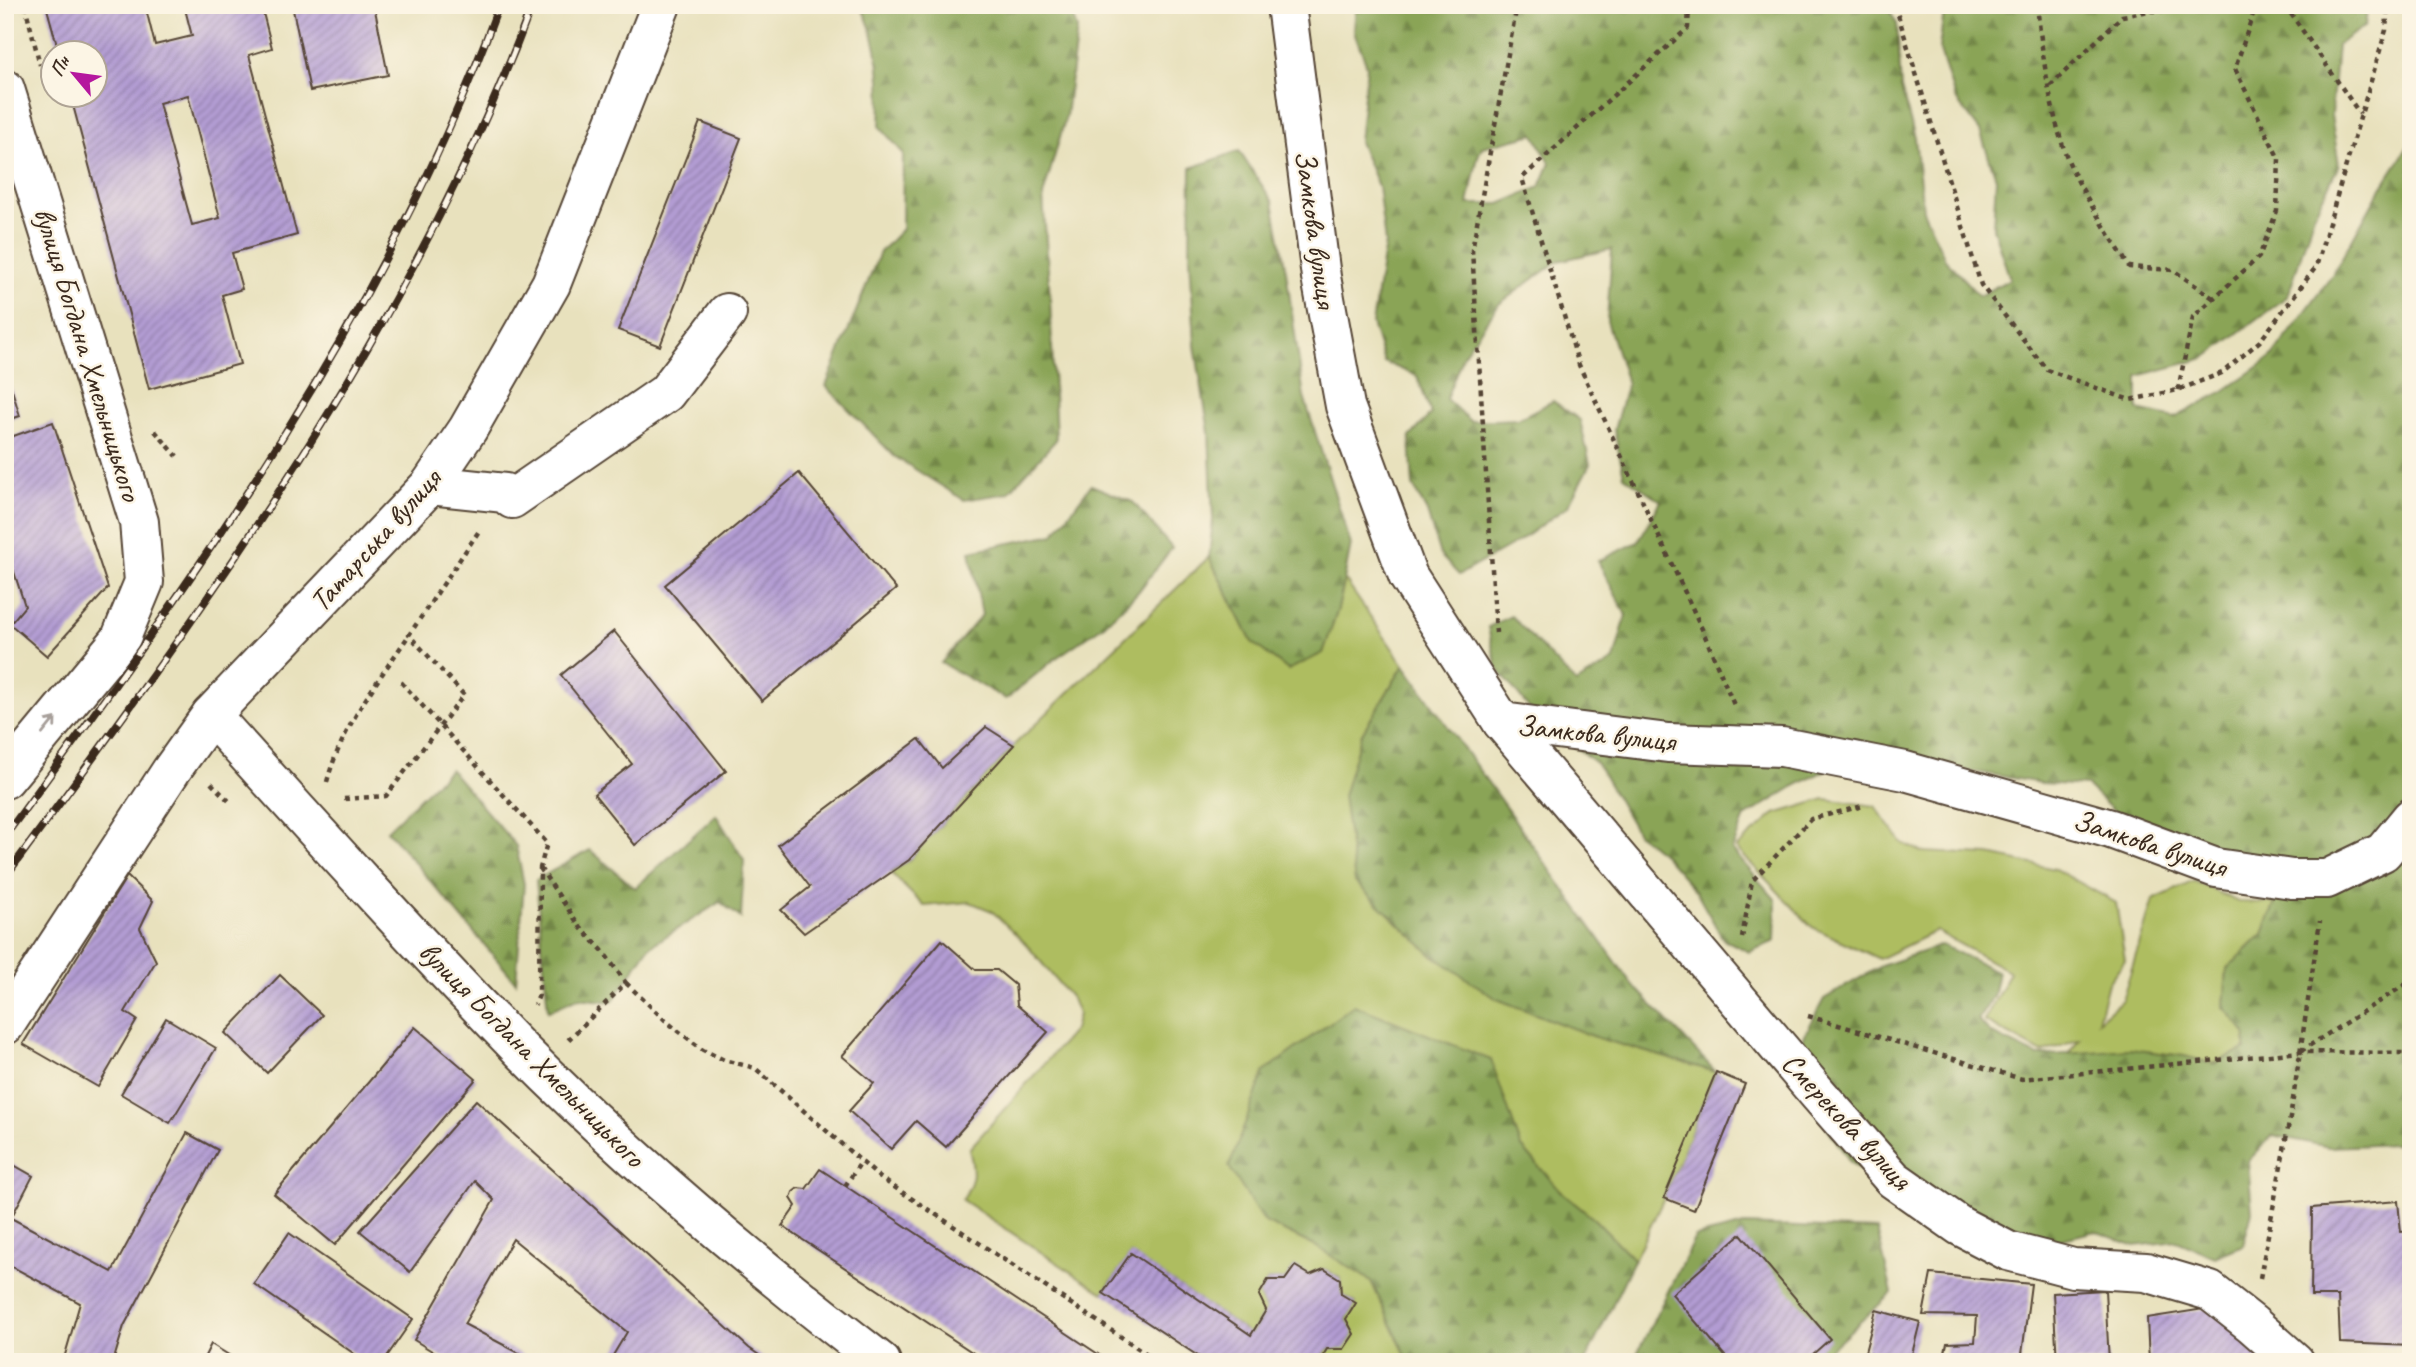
<svg xmlns="http://www.w3.org/2000/svg" width="2416" height="1367" viewBox="0 0 2416 1367" font-family="Caveat,sans-serif">
<defs>
<pattern id="forest-firs" width="22" height="20" patternUnits="userSpaceOnUse" patternTransform="scale(1.75)"><rect width="22" height="20" fill="#8aa456"/><path d="M5 1l3.5 6h-7zM16 11l3.5 6h-7z" fill="#728647"/></pattern>
<pattern id="building-hatch" width="6" height="6" patternUnits="userSpaceOnUse" patternTransform="scale(1.75)"><rect width="6" height="6" fill="#b29cd3"/><path d="M-1 1l2-2M0 6l6-6M5 7l2-2" fill="none" stroke="#927fab"/></pattern>
</defs>
<rect width="100%" height="100%" fill="#fcf5e5"/>
<filter id="ink" filterUnits="userSpaceOnUse"><feTurbulence type="fractalNoise" baseFrequency=".0143" numOctaves="2"/><feDisplacementMap in="SourceGraphic" scale="14" xChannelSelector="R" yChannelSelector="G"/><feConvolveMatrix kernelMatrix="1 2 1 2 8 2 1 2 1" color-interpolation-filters="sRGB"/></filter>
<filter id="wash" filterUnits="userSpaceOnUse"><feTurbulence type="fractalNoise" baseFrequency=".00686" numOctaves="4" result="noise"/><feDisplacementMap in="SourceGraphic" scale="28" xChannelSelector="R" yChannelSelector="G"/><feGaussianBlur stdDeviation="1.57" result="paint"/><feColorMatrix in="noise" values="0 0 0 0 0 0 0 0 0 0 0 0 0 0 0 0 0 1.4 0 .05"/><feComposite in="paint" operator="in"/></filter>
<g filter="url(#wash)">
<rect width="100%" height="100%" fill="#e8e1bd"/>
<!-- green -->
<g fill="#aebd60" stroke="#74743f" stroke-width="2">
<path d="M1209,557L1252,642L1323,653L1338,609L1345,580L1404,665L1361,735L1497,999L1598,1038L1716,1072L1664,1198L1634,1260L1595,1220L1562,1193L1521,1146L1490,1060L1263,1221L1317,1247L1371,1281L1409,1362H1319L1327,1349L1344,1348L1353,1334L1346,1319L1356,1303L1341,1294L1340,1278L1324,1269L1310,1275L1295,1266L1285,1280H1268L1259,1295L1266,1310L1251,1335L1131,1254L1103,1293L962,1200C975,1180 975,1172 969,1149L1074,1030L1078,1014L1072,999L1026,944L992,911L970,902L924,906L891,873L909,860L1014,745Z"/>
<polygon points="1825,799 1875,806 1902,843 1922,852 1989,855 2055,869 2116,903 2125,960 2108,983 2098,1021 2122,1000 2153,900 2194,881 2238,902 2275,903 2263,934 2227,969 2224,1007 2246,1033 2245,1049 2214,1064 2184,1056 2129,1049 2067,1055 2080,1039 2042,1053 1984,1021 2010,972 1936,931 1879,959 1812,927 1736,848 1775,814"/>
</g>
<!-- forest -->
<g fill="url(#forest-firs)" stroke="#62673a" stroke-width="2" fill-rule="evenodd">
<path d="M860,5H1069L1077,29L1066,116L1043,196L1050,298L1056,440L1008,493L964,500L894,456L826,386L880,252L902,229L903,153L880,127C882,87 881,41 860,5Z"/>
<path d="M1356,5H1885L1897,23L1901,88L1915,138L1923,210L1945,259L1979,296L2010,279L1993,228L1996,178L1980,131L1955,98L1939,48L1945,5H2368L2365,26L2337,45L2331,115L2339,165L2314,214L2288,296L2205,358L2138,376V410L2175,418L2224,391L2271,358L2333,274L2374,200L2411,142V1147L2396,1144L2329,1147L2273,1135L2248,1161L2252,1212L2243,1245L2215,1257L2177,1241L2135,1246L2095,1231L2048,1243L1981,1214L1939,1208L1887,1188L1851,1163L1810,1102L1792,1059L1824,999L1881,966L1942,945L1998,972L1993,996L1978,1020L1990,1033L2038,1056L2129,1049L2184,1056L2214,1064L2245,1049L2246,1033L2224,1007L2227,969L2263,934L2275,903L2272,872L2200,857L2120,817L2087,786L2041,783L1971,771L1837,764L1793,787L1745,817L1732,850L1776,900L1775,941L1749,952L1723,939L1695,890L1664,855L1637,833L1597,764L1537,718L1497,668L1488,627L1511,616L1576,683L1614,660L1626,615L1598,561L1638,542L1661,501L1624,476L1614,430L1627,383L1607,321L1612,249L1558,261L1499,304L1463,355L1446,399L1470,421L1518,419L1553,401L1580,420L1590,464L1568,506L1519,541L1459,575L1440,555L1427,512L1413,486L1410,437L1431,414L1417,376L1384,362L1372,324L1385,243L1378,186L1359,142L1367,66L1354,31ZM1534,134L1550,163L1540,187L1500,204H1468L1478,156L1482,147Z"/>
<polygon points="1239,151 1273,202 1286,271 1304,397 1351,545 1338,609 1323,653 1288,670 1252,642 1209,557 1213,519 1209,432 1195,346 1190,257 1191,168"/>
<polygon points="1091,485 1133,502 1172,548 1138,592 1104,625 1056,658 1006,699 941,663 982,615 970,551 1054,534"/>
<polygon points="1404,665 1631,983 1716,1072 1598,1038 1497,999 1432,955 1355,882 1343,796 1361,735"/>
<polygon points="450,769 516,846 524,884 516,982 387,830"/>
<polygon points="716,815 744,860 741,918 720,902 649,947 612,1002 578,998 548,1011 536,880 590,850 635,888"/>
<polygon points="1354,1005 1491,1060 1521,1146 1562,1193 1595,1220 1634,1260 1585,1362 1409,1362 1371,1281 1317,1247 1263,1221 1229,1167 1264,1072"/>
<polygon points="1744,1225 1877,1230 1892,1293 1816,1362 1633,1362 1695,1237"/>
</g>
<g id="blocks">
<!-- building -->
<g fill="url(#building-hatch)" fill-rule="evenodd">
<path d="M46,5H145L155,45L192,36L184,5H261L272,48L249,55L297,235L232,253L242,289L222,295L240,364L149,389L70,94H94V52H59ZM188,95L220,218L192,225L159,103Z"/>
<polygon points="292,5 374,5 388,75 310,91"/>
<polygon points="700,122 741,138 660,346 618,330"/>
<polygon points="5,367 20,416 5,421"/>
<polygon points="53,422 108,588 47,656 10,624 25,606 5,544 5,439"/>
<polygon points="799,473 896,589 762,701 665,585"/>
<polygon points="614,631 726,771 635,845 594,794 632,764 561,675"/>
<polygon points="986,727 1014,745 909,860 804,933 781,910 810,887 778,845 919,739 942,768"/>
<polygon points="127,876 153,901 140,928 156,961 125,1012 137,1020 98,1087 23,1044"/>
<polygon points="942,940 976,970 997,970 1015,985 1017,1005 1048,1032 946,1147 916,1121 891,1149 849,1111 874,1083 842,1056"/>
<polygon points="280,975 322,1015 267,1073 225,1033"/>
<polygon points="166,1018 216,1048 170,1123 121,1094"/>
<polygon points="415,1027 476,1079 335,1245 274,1194"/>
<polygon points="1716,1072 1745,1084 1694,1210 1664,1198"/>
<polygon points="476,1100 749,1348 769,1362 609,1362 627,1332 513,1239 464,1324 536,1362 450,1362 414,1340 494,1200 475,1181 410,1272 360,1231"/>
<polygon points="187,1133 218,1150 124,1326 113,1362 63,1362 80,1303 5,1263 5,1160 33,1176 11,1218 112,1272"/>
<polygon points="820,1169 871,1203 1110,1362 987,1362 782,1226 796,1206 791,1198 793,1192 798,1188 806,1189"/>
<polygon points="2398,1201 2401,1232 2411,1231 2411,1346 2340,1343 2338,1296 2311,1296 2312,1208"/>
<polygon points="289,1233 413,1319 383,1362 366,1362 254,1284"/>
<polygon points="1741,1234 1830,1339 1804,1362 1730,1362 1672,1294"/>
<polygon points="1131,1253 1251,1335 1266,1310 1259,1295 1268,1280 1285,1280 1295,1266 1310,1275 1324,1269 1340,1279 1341,1294 1356,1303 1346,1319 1354,1334 1344,1349 1327,1349 1319,1362 1207,1362 1103,1293"/>
<polygon points="1931,1274 2031,1284 2021,1362 1943,1362 1947,1343 1975,1342 1977,1316 1923,1315"/>
<polygon points="2105,1290 2109,1362 2057,1362 2053,1293"/>
<polygon points="2210,1308 2277,1362 2189,1362 2185,1359 2149,1362 2147,1318"/>
<polygon points="1876,1310 1920,1322 1910,1362 1900,1362 1865,1352"/>
<polygon points="211,1344 240,1362 202,1362"/>
<polygon points="260,1356 275,1362 257,1362"/>
</g>
</g>
</g>
<g filter="url(#ink)">
<use href="#blocks" fill-opacity="0" stroke="#554536" stroke-width="2"/>
<g fill="none" stroke-linecap="round" stroke-linejoin="round">
<defs>
<g id="minor">
<polyline points="1286,5 1321,277 1345,406 1408,576 1502,722 1819,1095 1893,1179 1960,1226 2008,1251 2073,1268 2146,1272 2210,1291 2252,1324 2295,1362"/>
<polyline points="430,485 505,493 512,499 666,393 727,313"/>
<path d="M211,715C313,828 415,941 521,1050C633,1163 755,1265 881,1362"/>
<polyline points="1502,722 1668,743 1782,747 1905,771 2111,829 2216,868 2292,879 2327,879 2383,852 2411,818"/>
<polyline points="5,1025 171,771 211,715 430,485 468,429 551,284 661,5"/>
</g>
<polyline id="major" points="5,89 139,522 144,582 120,640 5,779"/>
</defs>
<!-- minor casing -->
<use href="#minor" stroke="#554536" stroke-width="42"/>
<!-- major casing -->
<use href="#major" stroke="#554536" stroke-width="42"/>
<!-- path -->
<g stroke="#554536" stroke-width="4.5" stroke-dasharray="5 5" stroke-linecap="butt">
<polyline points="25,5 40,65"/>
<polyline points="1689,5 1688,28 1522,178 1579,365 1702,629 1734,705"/>
<polyline points="1895,5 1981,285 2047,370 2130,400 2178,390 2222,373 2260,341 2316,267 2386,30 2388,5"/>
<path d="M2037,5C2042,51 2049,105 2064,149C2076,186 2109,232 2129,267L2173,270L2213,298"/>
<polyline points="2285,5 2360,114"/>
<polyline points="1896,9 1946,5"/>
<polyline points="2050,86 2122,16 2149,11 2206,11 2216,5"/>
<polyline points="2178,390 2193,317 2259,257 2277,211 2279,159 2235,69 2256,5"/>
<polyline points="155,431 177,456"/>
<polyline points="1496,633 1472,250 1517,5"/>
<polyline points="401,682 547,843 540,868 539,995 535,1005"/>
<path d="M327,782C341,728 378,681 409,635"/>
<polyline points="211,783 232,804"/>
<polyline points="344,799 386,796 464,695 409,635 479,531"/>
<polyline points="540,868 581,928 602,950 626,983 568,1040"/>
<polyline points="1742,938 1752,881 1811,819 1863,806"/>
<polyline points="626,983 667,1022 703,1050 724,1060 755,1068 879,1177 1159,1362"/>
<polyline points="1808,1016 2022,1079 2300,1052 2411,1053"/>
<polyline points="2301,1051 2411,981"/>
<polyline points="845,1186 861,1162"/>
<polyline points="2260,1278 2291,1112 2320,921"/>
</g>
<!-- minor -->
<use href="#minor" stroke="#fff" stroke-width="38"/>
<!-- major -->
<use href="#major" stroke="#fff" stroke-width="38"/>
<defs>
<g id="rail">
<path d="M5,836C197,575 387,312 499,5"/>
<path d="M5,877C207,605 413,326 532,5"/>
</g>
</defs>
<!-- rail casing -->
<use href="#rail" stroke="#3b2a1e" stroke-width="8"/>
<!-- rail -->
<use href="#rail" stroke="#fcf5e5" stroke-width="5" stroke-dasharray="16" stroke-linecap="butt"/>
</g>
<!-- one-way arrows -->
<defs><path id="oneway-shaft" d="M-6 0H5M1.5-3L5.5 0L1.5 3" fill="none" stroke-width="1.6" stroke-linecap="round" stroke-linejoin="round" transform="scale(1.75)"/></defs>
<use stroke="#a79f9a" href="#oneway-shaft" transform="translate(49 726) rotate(-51)"/>
</g>
<g text-anchor="middle" stroke-width="5" stroke-linejoin="round" paint-order="stroke">
<!-- street labels -->
<g font-size="30" fill="#3b2a1e" stroke="#fcf5e5">
<text transform="translate(1316 229) rotate(82)" y="10">Замкова вулиця</text>
<text transform="translate(88 354) rotate(73)" y="10">вулиця Богдана Хмельницького</text>
<text transform="translate(375 540) rotate(-48)" y="10">Татарська вулиця</text>
<text transform="translate(1596 733) rotate(6)" y="10">Замкова вулиця</text>
<text transform="translate(2150 843) rotate(18)" y="10">Замкова вулиця</text>
<text transform="translate(532 1054) rotate(45)" y="10">вулиця Богдана Хмельницького</text>
<text transform="translate(1847 1121) rotate(47)" y="10">Смерекова вулиця</text>
</g>
</g>
<!-- margin -->
<rect width="2416" height="1367" fill="none" stroke="#fcf5e5" stroke-width="28"/>
<!-- north arrow -->
<g transform="translate(74 74) rotate(299)"><circle r="33" fill="#fcf5e5" stroke="#afa495" stroke-width="2"/>
<path d="M0-5L12 26L0 18L-12 26Z" fill="#b5179e"/>
<text y="-10" font-size="19" font-weight="bold" text-anchor="middle" fill="#3b2a1e">Пн</text>
</g>
</svg>
